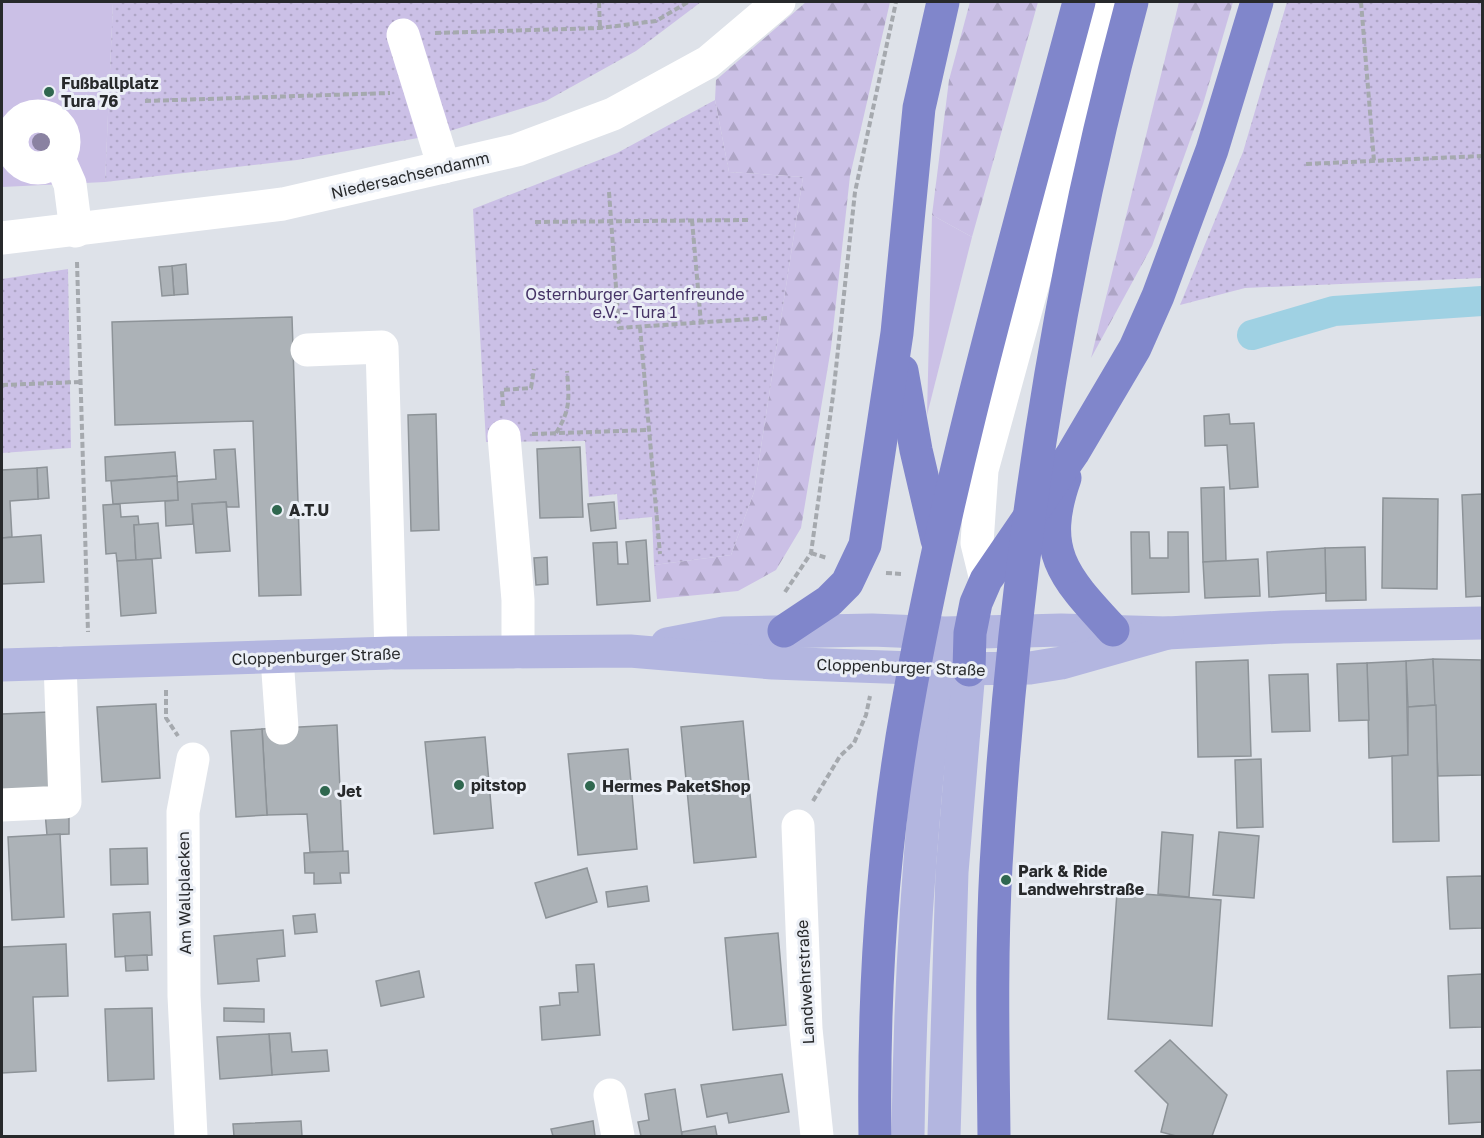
<svg xmlns="http://www.w3.org/2000/svg" width="1484" height="1138" viewBox="0 0 1484 1138" font-family="'Golos Text',sans-serif">
<defs>
<pattern id="forest-firs" width="22" height="20" patternUnits="userSpaceOnUse" patternTransform="scale(1.5)"><rect width="22" height="20" fill="#cbc0e6"/><path d="M5 1l3.5 6h-7zM16 11l3.5 6h-7z" fill="#aea5c5"/></pattern>
<pattern id="park-dots" width="8" height="8" patternUnits="userSpaceOnUse" patternTransform="scale(1.5)"><rect width="8" height="8" fill="#cbc0e6"/><path d="M2 2h.1M6 6h.1" fill="none" stroke="#aea5c5" stroke-width="1.8" stroke-linecap="round"/></pattern>
</defs>
<rect width="100%" height="100%" fill="#dee2e9"/>
<!-- grass -->
<g fill="#cbc0e6">
<polygon points="2,2 113,2 105,182 2,187"/>
<polygon points="932,215 972,237 927,415"/>
</g>
<!-- forest -->
<g fill="url(#forest-firs)">
<polygon points="806,2 890,2 850,176 831,348 801,528 776,570 738,591 657,599 654,565 731,555 754,492 803,177 729,172 715,100 716,80"/>
<polygon points="970,2 1038,2 972,237 932,215 949,80"/>
<polygon points="1179,2 1233,2 1203,104 1152,246 1091,358"/>
</g>
<!-- park -->
<g fill="url(#park-dots)">
<polygon points="113,2 701,2 636,51 546,101 440,134 297,160 105,182"/>
<polygon points="1287,2 1482,2 1482,278 1245,288 1180,305 1243,152"/>
<polygon points="715,100 729,172 803,177 754,492 731,555 654,565 652,517 619,520 617,494 589,497 585,441 486,442 473,209 617,153"/>
<polygon points="68,269 71,448 2,453 2,279"/>
</g>
<g fill="none" stroke-linecap="round" stroke-linejoin="round">
<!-- canal -->
<polyline stroke="#9fd1e3" stroke-width="30" points="1252,335 1334,311 1482,301"/>
</g>
<!-- building -->
<g fill="#acb2b7" stroke="#8d9398" stroke-width="1.5">
<polygon points="186,264 188,294 174,295 172,266"/>
<polygon points="172,266 174,295 162,296 159,267"/>
<polygon points="292,317 301,595 259,596 253,421 115,425 112,322"/>
<polygon points="436,414 439,530 411,531 408,415"/>
<polygon points="1229,414 1230,424 1254,423 1258,487 1230,489 1227,445 1205,446 1204,416"/>
<polygon points="580,447 583,517 540,518 537,449"/>
<polygon points="235,449 239,507 227,507 226,502 192,504 193,524 166,526 165,501 178,500 177,482 216,479 214,450"/>
<polygon points="175,452 177,476 106,481 105,457"/>
<polygon points="47,467 49,498 38,499 37,468"/>
<polygon points="37,468 38,499 10,501 12,537 2,538 2,470"/>
<polygon points="177,476 178,500 113,504 111,481"/>
<polygon points="1224,487 1226,561 1203,562 1201,488"/>
<polygon points="1482,494 1482,596 1466,597 1462,495"/>
<polygon points="1383,498 1438,499 1437,589 1382,588"/>
<polygon points="226,502 230,551 196,553 192,504"/>
<polygon points="614,502 616,528 591,531 588,504"/>
<polygon points="120,504 121,517 138,516 139,525 134,525 136,560 117,561 116,553 106,554 103,505"/>
<polygon points="158,523 161,558 136,560 134,525"/>
<polygon points="1131,532 1149,532 1150,558 1168,558 1168,532 1188,532 1189,592 1132,594"/>
<polygon points="41,535 44,582 2,584 2,538"/>
<polygon points="646,540 650,601 597,605 593,543 617,542 618,564 628,564 626,542"/>
<polygon points="1365,547 1366,600 1326,601 1325,548"/>
<polygon points="1325,548 1326,593 1269,597 1267,552"/>
<polygon points="547,557 548,584 536,585 534,558"/>
<polygon points="152,559 156,613 121,616 117,561"/>
<polygon points="1258,559 1260,596 1205,598 1203,562"/>
<polygon points="1433,659 1436,705 1408,707 1406,661"/>
<polygon points="1433,659 1481,660 1482,775 1438,776"/>
<polygon points="1248,660 1251,756 1198,757 1196,662"/>
<polygon points="1406,661 1408,755 1369,758 1367,663"/>
<polygon points="1367,663 1369,720 1339,721 1337,664"/>
<polygon points="1308,674 1310,731 1272,732 1269,675"/>
<polygon points="156,704 160,778 102,782 97,707"/>
<polygon points="1436,705 1439,841 1393,842 1392,756 1408,755 1408,707"/>
<polygon points="49,712 52,789 2,791 2,714"/>
<polygon points="743,721 756,857 694,863 681,727"/>
<polygon points="337,725 343,852 310,852 307,814 267,815 262,729"/>
<polygon points="262,729 267,815 236,817 231,731"/>
<polygon points="485,737 493,828 434,834 425,742"/>
<polygon points="628,749 637,849 578,855 568,754"/>
<polygon points="1261,759 1263,827 1237,828 1235,760"/>
<polygon points="69,811 69,834 47,835 45,812"/>
<polygon points="1162,832 1193,835 1189,897 1158,894"/>
<polygon points="1219,832 1259,836 1254,898 1213,895"/>
<polygon points="60,834 64,917 12,920 8,837"/>
<polygon points="147,848 148,884 111,885 110,849"/>
<polygon points="348,851 349,873 340,873 341,883 314,884 314,873 305,873 304,853"/>
<polygon points="587,868 597,902 546,918 535,883"/>
<polygon points="1482,876 1482,928 1450,929 1447,877"/>
<polygon points="647,886 649,901 608,907 606,892"/>
<polygon points="1117,892 1221,900 1212,1026 1108,1019"/>
<polygon points="150,912 152,955 115,957 113,914"/>
<polygon points="315,914 317,932 295,934 293,916"/>
<polygon points="283,930 285,956 257,959 259,981 218,984 214,936"/>
<polygon points="778,933 786,1025 733,1030 725,938"/>
<polygon points="66,944 68,996 33,997 36,1071 2,1073 2,947"/>
<polygon points="147,955 148,970 126,971 125,956"/>
<polygon points="594,964 600,1035 542,1040 540,1007 560,1005 559,993 578,992 576,965"/>
<polygon points="419,971 424,997 381,1006 376,981"/>
<polygon points="1482,974 1482,1027 1450,1028 1448,976"/>
<polygon points="152,1008 154,1079 108,1081 105,1009"/>
<polygon points="224,1008 264,1009 264,1022 224,1021"/>
<polygon points="290,1033 292,1052 327,1050 329,1071 272,1075 269,1034"/>
<polygon points="269,1034 272,1075 220,1079 217,1037"/>
<polygon points="1170,1040 1227,1095 1212,1136 1176,1136 1161,1132 1168,1104 1135,1071"/>
<polygon points="1481,1070 1482,1122 1449,1124 1447,1071"/>
<polygon points="782,1074 789,1112 729,1123 727,1113 707,1117 701,1085"/>
<polygon points="675,1089 682,1136 641,1136 638,1122 649,1120 645,1094"/>
<polygon points="301,1121 302,1136 234,1136 233,1124"/>
<polygon points="593,1121 595,1136 553,1136 551,1129"/>
<polygon points="715,1126 717,1136 682,1136 682,1132"/>
</g>
<g fill="none" stroke-linecap="round" stroke-linejoin="round">
<!-- path -->
<g stroke="#a5a9ae" stroke-width="4" stroke-dasharray="6 3" stroke-linecap="butt">
<polyline points="599,2 600,28"/>
<polyline points="1361,2 1374,161"/>
<polyline points="435,33 600,28 656,21 688,2"/>
<polyline points="145,101 390,93"/>
<polyline points="1306,164 1482,156"/>
<polyline points="609,192 619,328 767,318"/>
<polyline points="692,220 701,323"/>
<polyline points="535,222 749,220"/>
<polyline points="77,262 88,632"/>
<polyline points="640,327 660,554"/>
<polyline points="2,385 80,382"/>
<polyline points="503,406 502,390 531,388 534,369"/>
<path d="M556,433C571,409 569,399 567,371"/>
<polyline points="532,434 649,430"/>
<polyline points="811,553 827,558"/>
<polyline points="886,573 903,574"/>
<polyline points="785,592 811,553 833,396 855,192 896,2"/>
<polyline points="166,690 166,718 178,736"/>
<polyline points="813,801 840,756 854,743 866,715 870,696"/>
</g>
<!-- minor -->
<g stroke="#fff" stroke-width="33">
<polyline points="403,35 444,167"/>
<circle cx="38" cy="142" r="26"/>
<polyline points="59,159 70,184 76,231"/>
<polyline points="2,238 283,204 517,150 613,114 708,62 779,2"/>
<polyline points="307,350 382,347 391,653"/>
<polyline points="504,436 518,600 518,652"/>
<polyline points="986,580 977,543 982,470 1110,2"/>
<polyline points="277,658 282,728"/>
<polyline points="2,805 65,802 60,663"/>
<polyline points="798,826 806,1029 817,1136"/>
<polyline points="610,1095 618,1136"/>
<polyline points="191,1136 184,996 183,812 193,759"/>
</g>
<!-- major -->
<g stroke="#b3b6e0" stroke-width="33">
<polyline points="667,644 724,633 872,630 945,633 1061,630 1167,633 1283,627 1482,623"/>
<polyline points="2,665 391,653 630,651 773,663 941,669 1030,668 1061,663 1167,633"/>
<path d="M908,1136C909,1024 915,912 925,800C929,749 937,698 943,647"/>
<polyline points="944,1136 952,872 969,670"/>
</g>
<!-- highway -->
<g stroke="#8086cb" stroke-width="33">
<polyline points="902,371 916,450 937,540"/>
<path d="M1065,478C1039,552 1064,577 1113,630"/>
<polyline points="784,631 829,601 847,583 865,545 897,333 919,108 943,2"/>
<polyline points="969,670 970,633 976,603 986,580 1073,453 1135,348 1158,296 1212,150 1257,2"/>
<path d="M875,1136C873,994 882,848 907,708C949,469 1017,235 1079,2"/>
<path d="M994,1136C993,1046 991,956 996,866C1013,574 1056,283 1132,2"/>
</g>
</g>
<!-- trees -->
<circle fill="#8a82a1" cx="41" cy="142" r="9"/>
<!-- markers -->
<g fill="#2f674f" stroke="#ebeff6" stroke-width="2">
<circle cx="49" cy="92" r="6"/>
<circle cx="277" cy="510" r="6"/>
<circle cx="459" cy="785" r="6"/>
<circle cx="590" cy="786" r="6"/>
<circle cx="325" cy="791" r="6"/>
<circle cx="1006" cy="880" r="6"/>
</g>
<g text-anchor="middle" stroke-width="6" stroke-linejoin="round" paint-order="stroke">
<!-- poi labels -->
<g font-size="16" font-weight="bold" fill="#27292b" stroke="#ebeff6" text-anchor="start">
<text x="61" y="89">Fußballplatz<tspan x="61" dy="18">Tura 76</tspan></text>
<text x="289" y="516">A.T.U</text>
<text x="471" y="791">pitstop</text>
<text x="602" y="792">Hermes PaketShop</text>
<text x="337" y="797">Jet</text>
<text x="1018" y="877">Park &amp; Ride<tspan x="1018" dy="18">Landwehrstraße</tspan></text>
</g>
<!-- street labels -->
<g font-size="16" fill="#27292b" stroke="#ebeff6">
<text transform="translate(410 175) rotate(-13)" y="6">Niedersachsendamm</text>
<text transform="translate(316 656) rotate(-2)" y="6">Cloppenburger Straße</text>
<text transform="translate(901 667) rotate(2)" y="6">Cloppenburger Straße</text>
<text transform="translate(184 893) rotate(-91)" y="6">Am Wallplacken</text>
<text transform="translate(805 982) rotate(-93)" y="6">Landwehrstraße</text>
</g>
<!-- park labels -->
<g font-size="16" fill="#453366" stroke="#ebeff6">
<text x="635" y="300">Osternburger Gartenfreunde<tspan x="635" dy="18">e.V. - Tura 1</tspan></text>
</g>
</g>
<!-- border -->
<rect width="1484" height="1138" fill="none" stroke="#27292b" stroke-width="6"/>
</svg>
